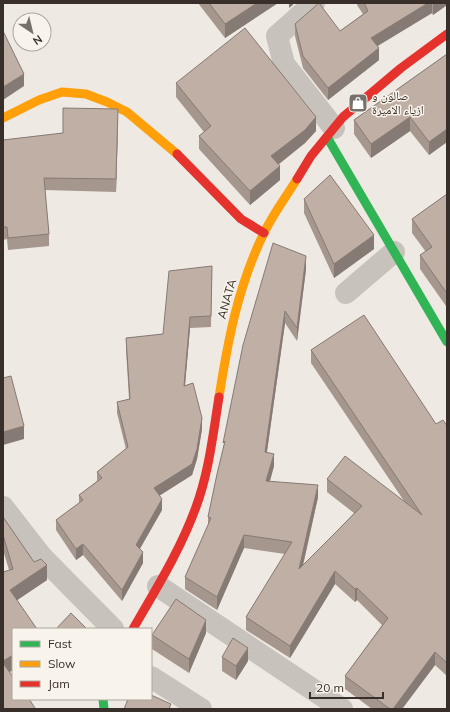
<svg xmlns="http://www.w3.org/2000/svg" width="450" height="712" viewBox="0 0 450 712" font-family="Mulish,'Noto Naskh Arabic',sans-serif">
<rect width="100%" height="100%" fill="#eee9e3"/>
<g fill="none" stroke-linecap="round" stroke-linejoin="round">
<!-- street -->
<g stroke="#c7c2bc" stroke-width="22">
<polyline points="314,3 277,36 284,64 334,128"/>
<polyline points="346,293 394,252"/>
<polyline points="3,507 42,557 113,629"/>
<polyline points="158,586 342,709"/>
<polyline points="151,677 201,709"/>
</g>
<!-- fast -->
<g stroke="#30b455" stroke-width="9">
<polyline points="327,137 447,342"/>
<polyline points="103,699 104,709"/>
</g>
<!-- slow -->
<g stroke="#ff9f0a" stroke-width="9">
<polyline points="3,118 39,100 62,92 86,94 107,102 127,112 177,154"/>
<path d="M219,397C228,340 238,286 264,233C273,214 286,197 297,179"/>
</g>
<!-- jam -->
<g stroke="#e5322d" stroke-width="9">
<polyline points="177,154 241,219 264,233"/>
<polyline points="297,179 311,156 343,117 401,68 447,34"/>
<path d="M133,629C156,589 180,551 196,507C209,472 213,434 219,397"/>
</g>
</g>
<!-- wall -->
<g fill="#a5968e">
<polygon points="198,3 278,3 225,38"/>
<polygon points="357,3 447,3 447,5 433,15 432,13 377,46 379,60 328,100 303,68 295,36 295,24 340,31 363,14 357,5"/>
<polygon points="447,54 447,142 429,155 410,131 371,158 354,134 354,120"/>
<polygon points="176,83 316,131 305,143 278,165 280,180 250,205 199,149 199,136 204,132 176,97"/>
<polygon points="118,122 116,192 45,190 49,234 49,246 8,250 7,239 3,240 3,140 63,133"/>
<polygon points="447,194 447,305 446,306 420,269 420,255 426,252 412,233 412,219"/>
<polygon points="304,199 374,249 334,278 304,213"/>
<polygon points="212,266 211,327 190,328 185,385 202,429 197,459 192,475 159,496 162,510 140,549 143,563 122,601 83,555 76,560 56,530 56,520 79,503 79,495 97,481 97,472 126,449 117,413 117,402 129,399 126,349 126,338 163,334"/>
<polygon points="306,269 297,341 285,323 267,452 274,466 270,481 318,497 303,566 354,513 327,492 327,479 404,501 311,363 311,350 436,424 447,426 447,676 435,665 402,709 372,709 345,689 345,676 382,625 357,600 355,602 335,584 290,658 246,630 246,617 285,554 244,548 217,610 185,589 185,577 208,526 208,517 223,449 243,345"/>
<polygon points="3,517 34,562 47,580 17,600 13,629 13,670 9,672 35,709 3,709 9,570 3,550"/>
<polygon points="206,633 189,673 152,649 152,635"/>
<polygon points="222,657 248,661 236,680 222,671"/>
</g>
<!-- shaded-wall -->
<g fill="#867a74">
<polygon points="257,3 278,3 225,38 225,24"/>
<polygon points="289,3 293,3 293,5 289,8"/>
<polygon points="428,3 432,3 432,13 371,50 371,38"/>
<polygon points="433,3 447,3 447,5 433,15"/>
<polygon points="379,48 379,60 328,100 328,88"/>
<polygon points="24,74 24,86 3,100 3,87"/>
<polygon points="118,109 118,122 116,192 116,179"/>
<polygon points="316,117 316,131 305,143 271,170 271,156"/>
<polygon points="410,117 410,131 371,158 371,144"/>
<polygon points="447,129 447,142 429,155 429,142"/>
<polygon points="280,166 280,180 250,205 250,191"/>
<polygon points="374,235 374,249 334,278 334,264"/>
<polygon points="306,256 306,269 297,341 297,328"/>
<polygon points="446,292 447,292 447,305 446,306"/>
<polygon points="285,311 285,323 265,465 265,452"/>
<polygon points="190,317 190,328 184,396 184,386"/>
<polygon points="202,418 202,429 197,459 192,475 154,499 154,488"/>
<polygon points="24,426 24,439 3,445 3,432"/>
<polygon points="274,454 274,466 266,494 266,481"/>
<polygon points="318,485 318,497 299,582 299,569"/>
<polygon points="162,499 162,510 136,555 136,545"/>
<polygon points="244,535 244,548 217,610 217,597"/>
<polygon points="83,544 83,555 76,560 76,549"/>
<polygon points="143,552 143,563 122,601 122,590"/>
<polygon points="47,565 47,580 10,605 10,590"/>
<polygon points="335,571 335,584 290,658 290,646"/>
<polygon points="357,588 357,600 355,602 355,589"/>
<polygon points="206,620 206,633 189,673 189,659"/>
<polygon points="248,648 248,661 236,680 236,666"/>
<polygon points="435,652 435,665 402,709 393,709"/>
<polygon points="13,655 13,670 3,676 3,661"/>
</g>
<!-- building -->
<g fill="#c0afa5" stroke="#867a74">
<polygon points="209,3 257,3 225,24"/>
<polygon points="319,3 340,31 368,11 364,3 428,3 371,38 379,48 328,88 303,56 295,24"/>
<polygon points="245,28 316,117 305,130 271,156 280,166 250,191 199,136 211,126 176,83"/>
<polygon points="3,31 24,74 3,87"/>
<polygon points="447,54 447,129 429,142 410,117 371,144 354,120"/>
<polygon points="63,108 118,109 116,179 44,178 49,234 8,238 7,227 3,227 3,140 63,133"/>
<polygon points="330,175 374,235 334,264 304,199"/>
<polygon points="447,194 447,292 446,292 420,255 432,247 412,219"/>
<polygon points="273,243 306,256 297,328 285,311 265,452 274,454 266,481 318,485 299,569 362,506 327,479 345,456 422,515 311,350 364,315 436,424 443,420 447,426 447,663 435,652 393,709 390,709 345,676 388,618 357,588 355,589 335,571 290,646 246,617 292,542 244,535 217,597 185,577 211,518 208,517 217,474 225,441 223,443 243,345"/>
<polygon points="212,266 211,316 190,317 184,386 193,383 202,418 197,449 192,464 154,488 162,499 136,545 143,552 122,590 83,544 76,549 56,520 83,500 79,495 102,478 97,472 128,447 117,402 130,399 126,338 163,334 169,271"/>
<polygon points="11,376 24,426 3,432 3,378"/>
<polygon points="3,517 34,562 41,559 47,565 10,590 37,629 13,629 13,655 3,661 3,572 13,569 3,535"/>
<polygon points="176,599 206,620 189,659 152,635"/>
<polygon points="71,613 87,629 56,629"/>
<polygon points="233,638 248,648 236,666 222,657"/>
<polygon points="3,663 13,677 13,699 29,699 35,708 34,709 3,709"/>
<polygon points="151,695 171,704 169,709 124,709 128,699 151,699"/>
</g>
<!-- icons -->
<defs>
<symbol id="shop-square" viewBox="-11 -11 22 22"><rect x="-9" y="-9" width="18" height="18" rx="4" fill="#78706b" stroke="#f9f4eb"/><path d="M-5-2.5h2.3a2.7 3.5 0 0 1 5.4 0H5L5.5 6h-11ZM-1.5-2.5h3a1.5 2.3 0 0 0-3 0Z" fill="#fff"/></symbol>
</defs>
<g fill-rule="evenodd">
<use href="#shop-square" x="347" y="92" width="22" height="22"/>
</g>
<g text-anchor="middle" stroke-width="3" stroke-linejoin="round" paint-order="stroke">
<!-- poi labels -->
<g font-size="12" fill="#382f2a" stroke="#f9f4eb" text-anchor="start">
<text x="372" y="100">صالون و<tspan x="372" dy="14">ازياء الاميرة</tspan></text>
</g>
<!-- street labels -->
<g font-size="12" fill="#382f2a" stroke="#f9f4eb">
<text transform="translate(227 299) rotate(-74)" y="4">ANATA</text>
</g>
</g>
<!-- border -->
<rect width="450" height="712" fill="none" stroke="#382f2a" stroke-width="8"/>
<!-- legend -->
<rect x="12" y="628" width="140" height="72" fill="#f9f4eb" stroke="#aca59e"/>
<rect x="20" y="641" width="20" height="6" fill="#30b455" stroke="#aca59e"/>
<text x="48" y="648" font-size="12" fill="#382f2a">Fast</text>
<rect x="20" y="661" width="20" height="6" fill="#ff9f0a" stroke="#aca59e"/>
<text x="48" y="668" font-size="12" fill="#382f2a">Slow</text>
<rect x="20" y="681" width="20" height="6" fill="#e5322d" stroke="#aca59e"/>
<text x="48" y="688" font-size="12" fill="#382f2a">Jam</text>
<!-- north arrow -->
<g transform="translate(32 32) rotate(145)"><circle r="19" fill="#f9f4eb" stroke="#aca59e"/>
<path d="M0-3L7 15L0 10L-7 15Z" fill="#78706b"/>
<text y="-6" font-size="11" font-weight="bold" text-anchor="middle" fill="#382f2a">N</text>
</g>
<!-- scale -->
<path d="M310 692v6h73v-6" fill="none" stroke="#382f2a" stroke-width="2"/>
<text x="316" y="692" font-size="12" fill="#382f2a" stroke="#f9f4eb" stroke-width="3" paint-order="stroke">20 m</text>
</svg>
